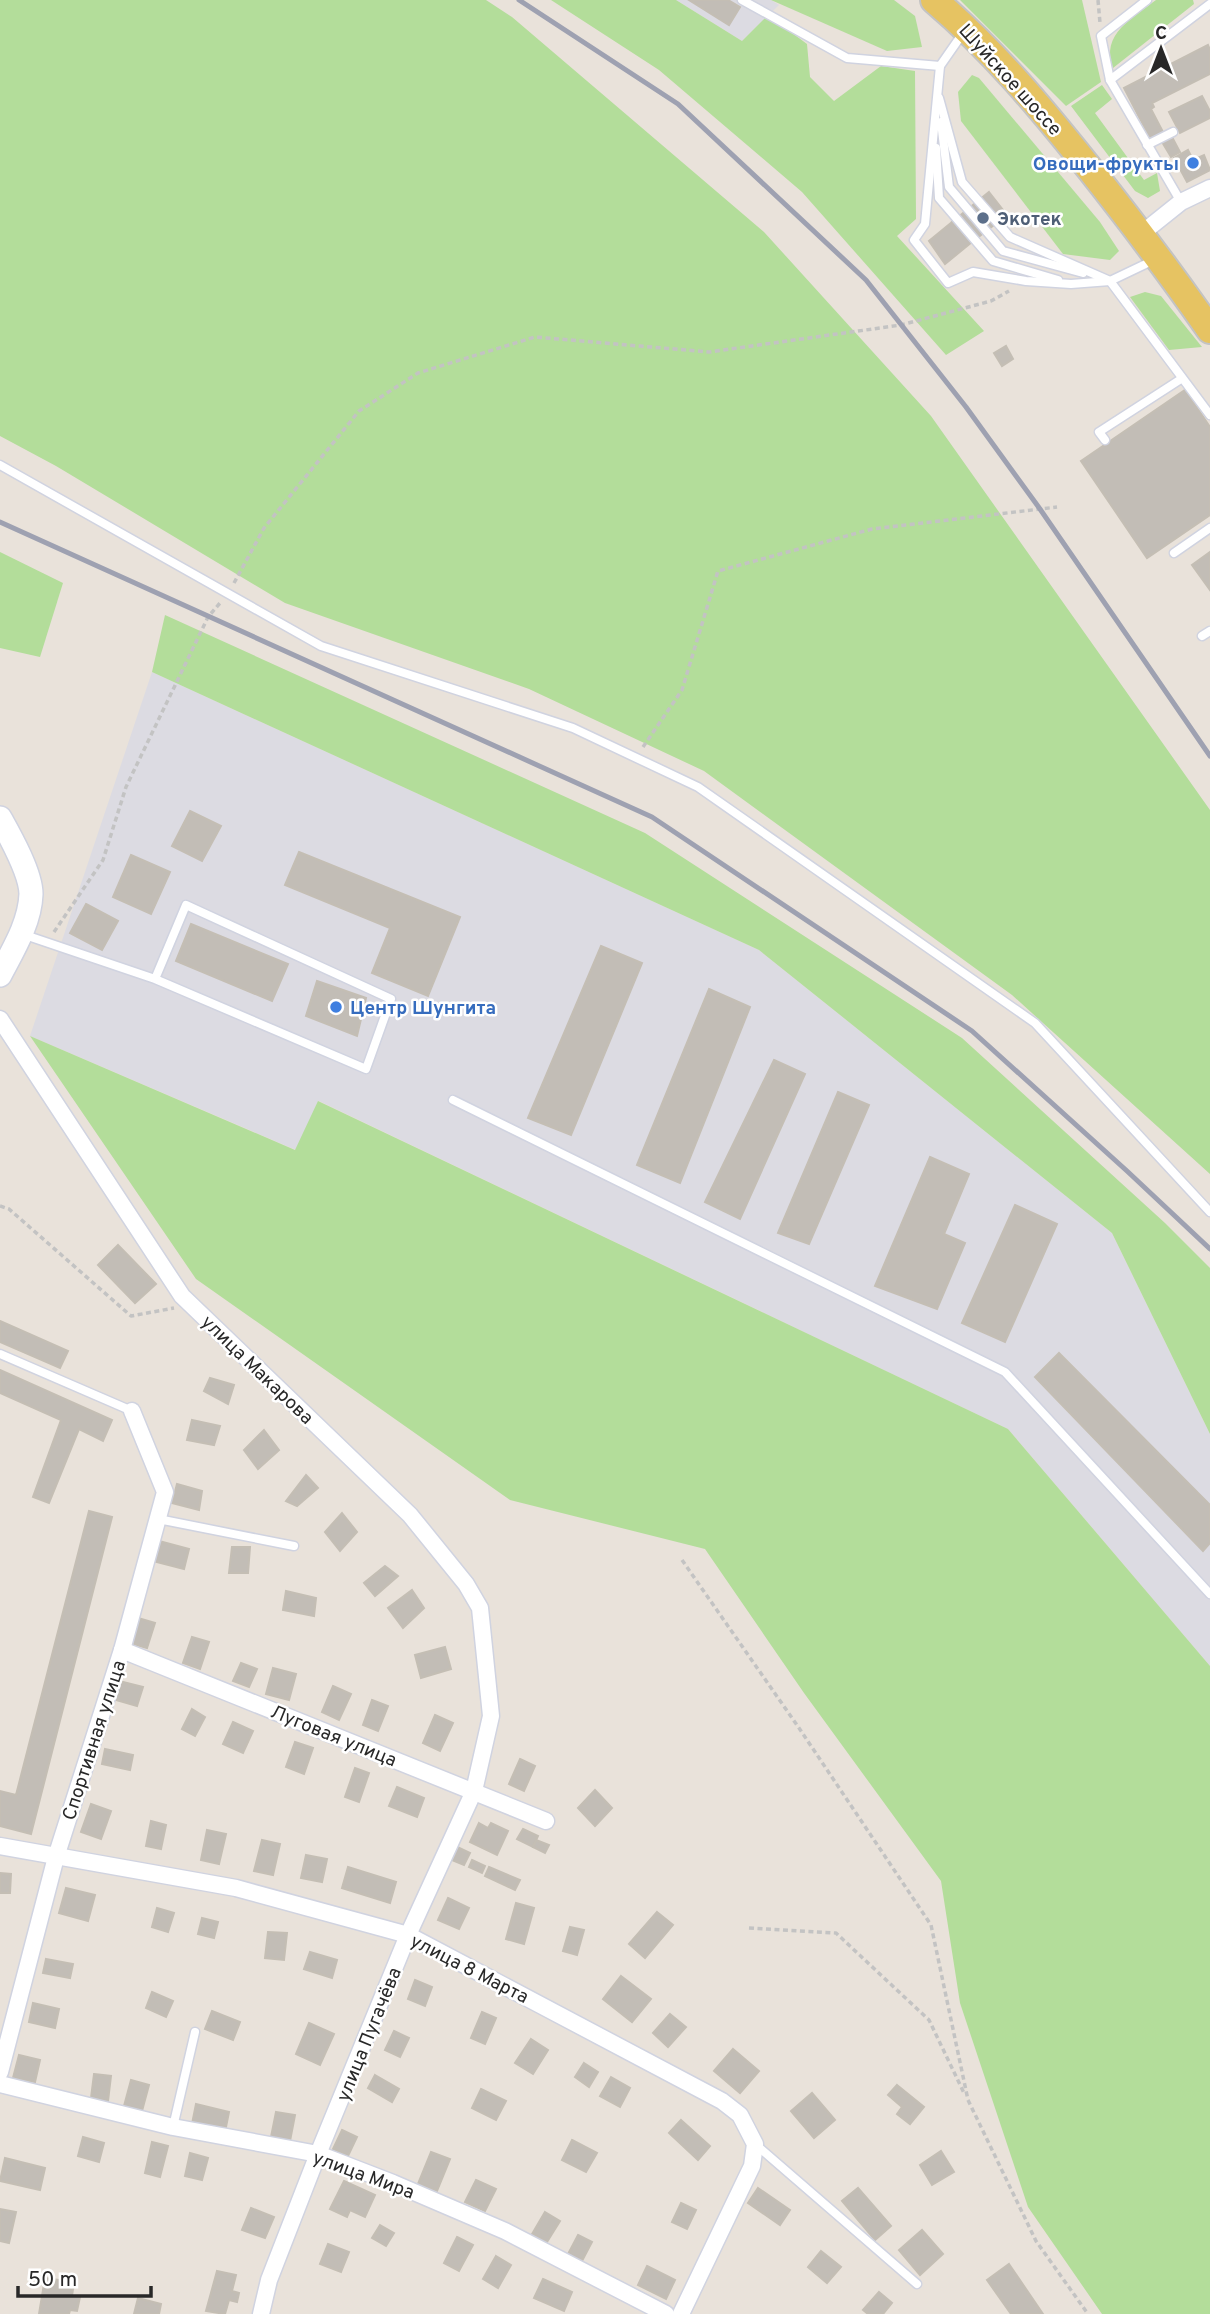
<svg xmlns="http://www.w3.org/2000/svg" width="1210" height="2314" viewBox="0 0 1210 2314" font-family="Overpass,sans-serif">
<rect width="100%" height="100%" fill="#e9e2da"/>
<!-- industrial -->
<g fill="#dcdbe2">
<polygon points="676,0 771,0 779,5 742,41"/>
<polygon points="152,672 759,950 1112,1233 1210,1434 1210,1666 1008,1429 319,1101 296,1150 30,1036"/>
</g>
<!-- green -->
<g fill="#b3dd9a">
<polygon points="0,0 486,0 512,17 764,232 931,416 1210,810 1210,1174 1012,995 704,771 529,689 285,603 56,466 0,436"/>
<polygon points="551,0 676,0 742,41 768,15 807,44 810,77 834,101 881,66 915,71 916,219 897,236 984,331 946,355 802,192 659,70"/>
<polygon points="771,0 894,0 915,16 922,47 887,51"/>
<polygon points="960,0 1082,0 1101,82 1066,106"/>
<path d="M1156,0H1193L1194,4L1113,68C1100,34 1133,18 1156,0Z"/>
<polygon points="972,75 979,78 1100,222 1119,251 1110,260 1063,254 961,121 958,92"/>
<polygon points="1102,85 1112,99 1095,113 1144,180 1157,173 1160,191 1148,198 1135,191 1071,106"/>
<polygon points="1145,292 1161,296 1202,347 1169,350 1130,297"/>
<polygon points="0,552 63,583 40,657 0,648"/>
<polygon points="165,615 645,833 962,1038 1165,1223 1210,1268 1210,1434 1112,1233 759,950 152,672"/>
<polygon points="30,1036 295,1150 318,1101 1008,1429 1210,1666 1210,2314 1102,2314 1028,2207 960,2003 941,1881 804,1693 705,1549 510,1500 196,1279"/>
</g>
<!-- building -->
<g fill="#c2bdb6" stroke="#c4beb4" stroke-width="2">
<polygon points="689,0 728,0 740,7 729,25"/>
<polygon points="1208,45 1210,50 1210,74 1152,103 1154,107 1151,109 1163,132 1150,138 1124,88"/>
<polygon points="1202,96 1210,111 1210,118 1180,133 1169,112"/>
<polygon points="1172,137 1180,152 1171,157 1162,142"/>
<polygon points="1188,150 1193,160 1204,155 1210,170 1187,182 1174,158"/>
<polygon points="989,192 1007,215 972,242 952,222"/>
<polygon points="952,222 972,242 945,264 929,241"/>
<polygon points="1006,346 1013,359 1002,366 994,353"/>
<polygon points="1185,390 1210,427 1210,515 1147,558 1081,461"/>
<polygon points="1210,552 1210,590 1192,565"/>
<polygon points="190,811 221,826 202,861 172,846"/>
<polygon points="299,852 460,917 428,996 372,973 390,928 285,885"/>
<polygon points="131,855 170,872 151,914 113,897"/>
<polygon points="86,904 118,921 102,950 70,933"/>
<polygon points="191,924 288,964 272,1001 176,961"/>
<polygon points="601,946 642,963 571,1135 528,1118"/>
<polygon points="317,981 366,998 357,1036 306,1016"/>
<polygon points="709,989 750,1007 680,1183 637,1165"/>
<polygon points="774,1060 805,1074 740,1219 705,1202"/>
<polygon points="838,1092 869,1105 809,1244 778,1233"/>
<polygon points="930,1157 969,1174 944,1234 965,1243 937,1309 875,1286"/>
<polygon points="1015,1205 1057,1224 1005,1342 962,1323"/>
<polygon points="118,1245 156,1284 135,1303 98,1265"/>
<polygon points="0,1321 68,1351 60,1368 0,1342"/>
<polygon points="1059,1353 1210,1505 1210,1543 1203,1551 1035,1377"/>
<polygon points="0,1370 112,1420 103,1441 79,1429 49,1503 33,1497 61,1420 0,1393"/>
<polygon points="210,1378 234,1385 228,1404 204,1391"/>
<polygon points="192,1420 220,1426 214,1445 187,1440"/>
<polygon points="264,1430 279,1450 258,1469 244,1450"/>
<polygon points="306,1475 318,1488 297,1506 286,1501"/>
<polygon points="177,1484 202,1491 199,1510 172,1503"/>
<polygon points="89,1511 112,1517 31,1834 0,1826 0,1791 16,1795"/>
<polygon points="342,1513 357,1532 340,1551 325,1532"/>
<polygon points="159,1541 189,1549 184,1569 153,1561"/>
<polygon points="232,1547 250,1547 248,1573 229,1573"/>
<polygon points="385,1566 398,1576 375,1596 364,1583"/>
<polygon points="412,1590 424,1608 403,1628 388,1608"/>
<polygon points="286,1591 316,1598 314,1616 283,1610"/>
<polygon points="138,1618 155,1623 147,1648 130,1643"/>
<polygon points="192,1637 209,1642 200,1669 183,1663"/>
<polygon points="445,1647 451,1669 421,1678 415,1655"/>
<polygon points="241,1663 257,1669 249,1687 233,1681"/>
<polygon points="273,1668 296,1674 289,1700 266,1694"/>
<polygon points="119,1681 143,1687 137,1706 113,1699"/>
<polygon points="333,1686 351,1694 339,1720 322,1712"/>
<polygon points="372,1700 388,1706 378,1731 363,1725"/>
<polygon points="192,1709 205,1717 195,1736 182,1729"/>
<polygon points="435,1715 453,1723 440,1751 423,1743"/>
<polygon points="233,1722 253,1731 243,1753 223,1744"/>
<polygon points="295,1742 313,1748 304,1774 286,1767"/>
<polygon points="105,1749 133,1755 130,1770 102,1764"/>
<polygon points="520,1759 535,1766 524,1791 509,1784"/>
<polygon points="355,1768 369,1773 359,1802 345,1797"/>
<polygon points="397,1787 424,1798 417,1817 389,1806"/>
<polygon points="595,1790 612,1808 595,1826 578,1808"/>
<polygon points="91,1804 111,1811 101,1839 81,1832"/>
<polygon points="151,1821 166,1825 161,1849 146,1846"/>
<polygon points="479,1823 488,1828 491,1823 508,1831 497,1855 470,1842"/>
<polygon points="523,1829 538,1836 533,1847 517,1839"/>
<polygon points="207,1830 226,1834 219,1864 201,1860"/>
<polygon points="262,1840 280,1844 273,1875 254,1871"/>
<polygon points="536,1840 549,1845 545,1853 533,1847"/>
<polygon points="453,1845 470,1853 464,1865 447,1858"/>
<polygon points="306,1855 327,1859 322,1882 301,1878"/>
<polygon points="472,1860 485,1866 482,1873 469,1867"/>
<polygon points="348,1867 396,1882 390,1903 342,1888"/>
<polygon points="489,1867 520,1880 515,1890 485,1876"/>
<polygon points="0,1873 11,1874 10,1893 0,1893"/>
<polygon points="66,1888 95,1895 88,1921 59,1913"/>
<polygon points="448,1898 469,1908 459,1929 438,1920"/>
<polygon points="516,1903 534,1908 524,1944 506,1939"/>
<polygon points="157,1908 174,1913 168,1932 152,1927"/>
<polygon points="657,1912 673,1925 645,1958 629,1944"/>
<polygon points="202,1918 218,1922 214,1938 198,1934"/>
<polygon points="570,1927 584,1930 577,1955 563,1951"/>
<polygon points="268,1932 287,1933 284,1960 265,1958"/>
<polygon points="310,1952 337,1960 332,1978 304,1969"/>
<polygon points="46,1959 73,1964 70,1978 43,1973"/>
<polygon points="621,1976 651,1999 632,2022 603,1999"/>
<polygon points="415,1980 432,1987 425,2006 408,1999"/>
<polygon points="152,1992 173,2001 166,2017 146,2008"/>
<polygon points="33,2003 59,2009 55,2028 29,2022"/>
<polygon points="212,2011 240,2022 233,2040 205,2029"/>
<polygon points="482,2012 496,2018 485,2044 471,2038"/>
<polygon points="670,2014 686,2027 668,2047 653,2033"/>
<polygon points="309,2023 334,2034 320,2065 296,2054"/>
<polygon points="394,2031 409,2038 400,2057 385,2050"/>
<polygon points="531,2039 548,2050 533,2074 515,2063"/>
<polygon points="733,2049 759,2071 740,2093 714,2071"/>
<polygon points="19,2055 40,2060 35,2082 13,2078"/>
<polygon points="584,2063 598,2072 589,2087 575,2077"/>
<polygon points="94,2074 111,2076 108,2101 91,2098"/>
<polygon points="375,2075 399,2089 392,2102 368,2088"/>
<polygon points="611,2077 630,2088 620,2107 600,2096"/>
<polygon points="131,2080 149,2085 142,2111 124,2106"/>
<polygon points="897,2085 924,2107 910,2124 897,2114 902,2107 888,2095"/>
<polygon points="481,2089 506,2101 496,2120 472,2108"/>
<polygon points="812,2093 835,2120 814,2138 791,2111"/>
<polygon points="196,2104 229,2112 225,2132 192,2124"/>
<polygon points="276,2112 295,2115 290,2141 271,2137"/>
<polygon points="681,2120 710,2146 698,2160 669,2133"/>
<polygon points="342,2130 357,2137 348,2156 333,2149"/>
<polygon points="83,2137 104,2143 99,2162 78,2156"/>
<polygon points="572,2140 597,2153 586,2172 562,2160"/>
<polygon points="152,2142 168,2146 160,2177 145,2173"/>
<polygon points="941,2151 954,2172 932,2185 920,2165"/>
<polygon points="431,2152 450,2159 437,2191 418,2184"/>
<polygon points="190,2153 208,2158 202,2180 185,2176"/>
<polygon points="5,2158 45,2168 40,2190 0,2181"/>
<polygon points="476,2180 496,2189 485,2211 465,2202"/>
<polygon points="344,2181 375,2195 365,2217 350,2210 347,2217 330,2209"/>
<polygon points="758,2188 790,2210 780,2225 748,2203"/>
<polygon points="858,2188 891,2226 875,2240 842,2201"/>
<polygon points="681,2203 696,2210 687,2229 672,2222"/>
<polygon points="251,2208 274,2217 265,2238 242,2230"/>
<polygon points="0,2209 16,2212 9,2243 0,2241"/>
<polygon points="545,2212 560,2221 547,2242 532,2234"/>
<polygon points="380,2225 394,2233 386,2246 372,2238"/>
<polygon points="922,2230 943,2254 920,2275 899,2250"/>
<polygon points="578,2235 592,2242 582,2261 568,2254"/>
<polygon points="457,2237 473,2245 459,2271 444,2263"/>
<polygon points="328,2244 349,2252 341,2272 320,2264"/>
<polygon points="821,2251 841,2267 827,2283 808,2267"/>
<polygon points="496,2256 511,2265 498,2288 483,2279"/>
<polygon points="1009,2264 1043,2314 1011,2314 987,2280"/>
<polygon points="647,2266 675,2280 666,2299 638,2285"/>
<polygon points="217,2271 236,2275 232,2291 239,2293 237,2302 229,2300 225,2314 206,2311"/>
<polygon points="45,2278 74,2282 72,2296 80,2297 77,2311 70,2310 69,2314 39,2314"/>
<polygon points="543,2279 572,2292 564,2311 534,2298"/>
<polygon points="879,2292 892,2303 883,2314 868,2314 863,2310"/>
<polygon points="138,2298 161,2304 159,2314 134,2314"/>
</g>
<g fill="none" stroke-linecap="round" stroke-linejoin="round">
<defs>
<g id="service">
<polyline points="742,0 847,58 940,66"/>
<polyline points="1147,0 1101,36 1110,80 1181,202"/>
<polyline points="963,33 940,66 925,224 914,240 948,283 973,272 1026,281 1071,284 1110,281 1154,260"/>
<polyline points="1110,80 1210,4"/>
<polyline points="939,98 962,182 1010,237 1110,281 1210,415"/>
<polyline points="941,122 949,187 1003,251 1083,273"/>
<polyline points="1147,145 1173,132"/>
<polyline points="936,148 939,198 993,261 1058,280"/>
<polyline points="1105,440 1099,432 1181,379"/>
<polyline points="0,465 321,646 573,728 698,787 1035,1023 1210,1212"/>
<polyline points="1174,553 1210,528"/>
<polyline points="1202,636 1210,631"/>
<polyline points="22,934 155,979 366,1069 391,999 186,905 155,979"/>
<polyline points="453,1100 1005,1372 1210,1594"/>
<polyline points="0,1354 132,1411"/>
<polyline points="158,1519 294,1546"/>
<polyline points="173,2127 195,2032"/>
<polyline points="755,2144 917,2284"/>
</g>
<g id="minor">
<polyline points="1141,234 1181,202 1210,188"/>
<polyline points="0,1019 182,1296 410,1515 466,1584 480,1608 491,1716 474,1791 408,1935 318,2154 269,2280 261,2314"/>
<polyline points="122,1650 546,1821"/>
<polyline points="0,1846 236,1888 408,1935 722,2101 740,2115 755,2144 752,2166 681,2314"/>
<polyline points="0,2072 56,1857 122,1650 165,1492 132,1411"/>
<polyline points="0,2084 173,2127 318,2154 393,2183 505,2231 666,2314"/>
</g>
<path id="secondary" d="M0,818C10,836 31,873 31,894C30,923 13,950 0,975"/>
<path id="primary" d="M934,0C993,50 1041,108 1089,168C1131,221 1171,274 1210,330"/>
</defs>
<!-- service casing -->
<use href="#service" stroke="#d0d3e0" stroke-width="11"/>
<!-- minor casing -->
<use href="#minor" stroke="#d0d3e0" stroke-width="19"/>
<!-- secondary casing -->
<use href="#secondary" stroke="#d0d3e0" stroke-width="26"/>
<!-- primary casing -->
<use href="#primary" stroke="#c3c3c3" stroke-width="30"/>
<!-- path -->
<g stroke="#c3c3c3" stroke-width="3.5" stroke-dasharray="5 3.5" stroke-linecap="butt">
<polyline points="1098,0 1100,23"/>
<polyline points="234,583 264,528 359,411 418,373 535,337 709,352 901,325 991,301 1009,291"/>
<polyline points="643,747 682,690 718,571 872,529 1057,507"/>
<polyline points="54,932 103,860 126,787 208,617 220,603"/>
<polyline points="0,1206 9,1209 131,1316 174,1308"/>
<polyline points="682,1560 799,1728 931,1925 968,2100"/>
<polyline points="749,1928 836,1933 929,2020 964,2093"/>
<polyline points="968,2100 1036,2241 1088,2314"/>
</g>
<!-- service -->
<use href="#service" stroke="#fff" stroke-width="8"/>
<!-- minor -->
<use href="#minor" stroke="#fff" stroke-width="16"/>
<!-- secondary -->
<use href="#secondary" stroke="#fff" stroke-width="23"/>
<!-- primary -->
<use href="#primary" stroke="#e6c362" stroke-width="26"/>
<!-- rail -->
<g stroke="#9ea1b1" stroke-width="5">
<polyline points="519,0 678,104 866,280 966,407 1040,509 1210,756"/>
<polyline points="0,522 652,817 972,1031 1127,1171 1210,1249"/>
</g>
</g>
<!-- markers -->
<g fill="#3f7fe0" stroke="#fff" stroke-width="2.5">
<circle cx="1193" cy="163" r="7"/>
<circle cx="336" cy="1007" r="7"/>
</g>
<circle fill="#5c6f8a" stroke="#fff" stroke-width="2.5" cx="983" cy="218" r="7"/>
<g text-anchor="middle" stroke-width="5" stroke-linejoin="round" paint-order="stroke">
<!-- street labels -->
<g font-size="19" fill="#282828" stroke="#fff">
<text transform="translate(1011 79) rotate(48)" y="7">Шуйское шоссе</text>
<text transform="translate(258 1369) rotate(44)" y="7">улица Макарова</text>
<text transform="translate(334 1735) rotate(22)" y="7">Луговая улица</text>
<text transform="translate(93 1740) rotate(-72)" y="7">Спортивная улица</text>
<text transform="translate(470 1968) rotate(27)" y="7">улица 8 Марта</text>
<text transform="translate(368 2034) rotate(-68)" y="7">улица Пугачёва</text>
<text transform="translate(364 2174) rotate(20)" y="7">улица Мира</text>
</g>
<!-- shop labels -->
<g font-size="19" font-weight="bold" fill="#366cbe" stroke="#fff" text-anchor="end">
<text x="1179" y="170">Овощи-фрукты</text>
<text x="350" y="1014" text-anchor="start">Центр Шунгита</text>
</g>
<!-- service labels -->
<g font-size="19" font-weight="bold" fill="#4e5e75" stroke="#fff" text-anchor="start">
<text x="997" y="225">Экотек</text>
</g>
</g>
<!-- north arrow -->
<g transform="translate(1161 49)" stroke="#ffffff" stroke-width="5" paint-order="stroke">
<path d="M0-5L12 26L0 18L-12 26Z" fill="#282828"/>
<text y="-10" font-size="19" font-weight="bold" text-anchor="middle" fill="#282828">С</text>
</g>
<!-- scale -->
<path d="M18 2286v10h133v-10" fill="none" stroke="#282828" stroke-width="3.5"/>
<text x="28" y="2286" font-size="21" fill="#282828" stroke="#ffffff" stroke-width="5" paint-order="stroke">50 m</text>
</svg>
